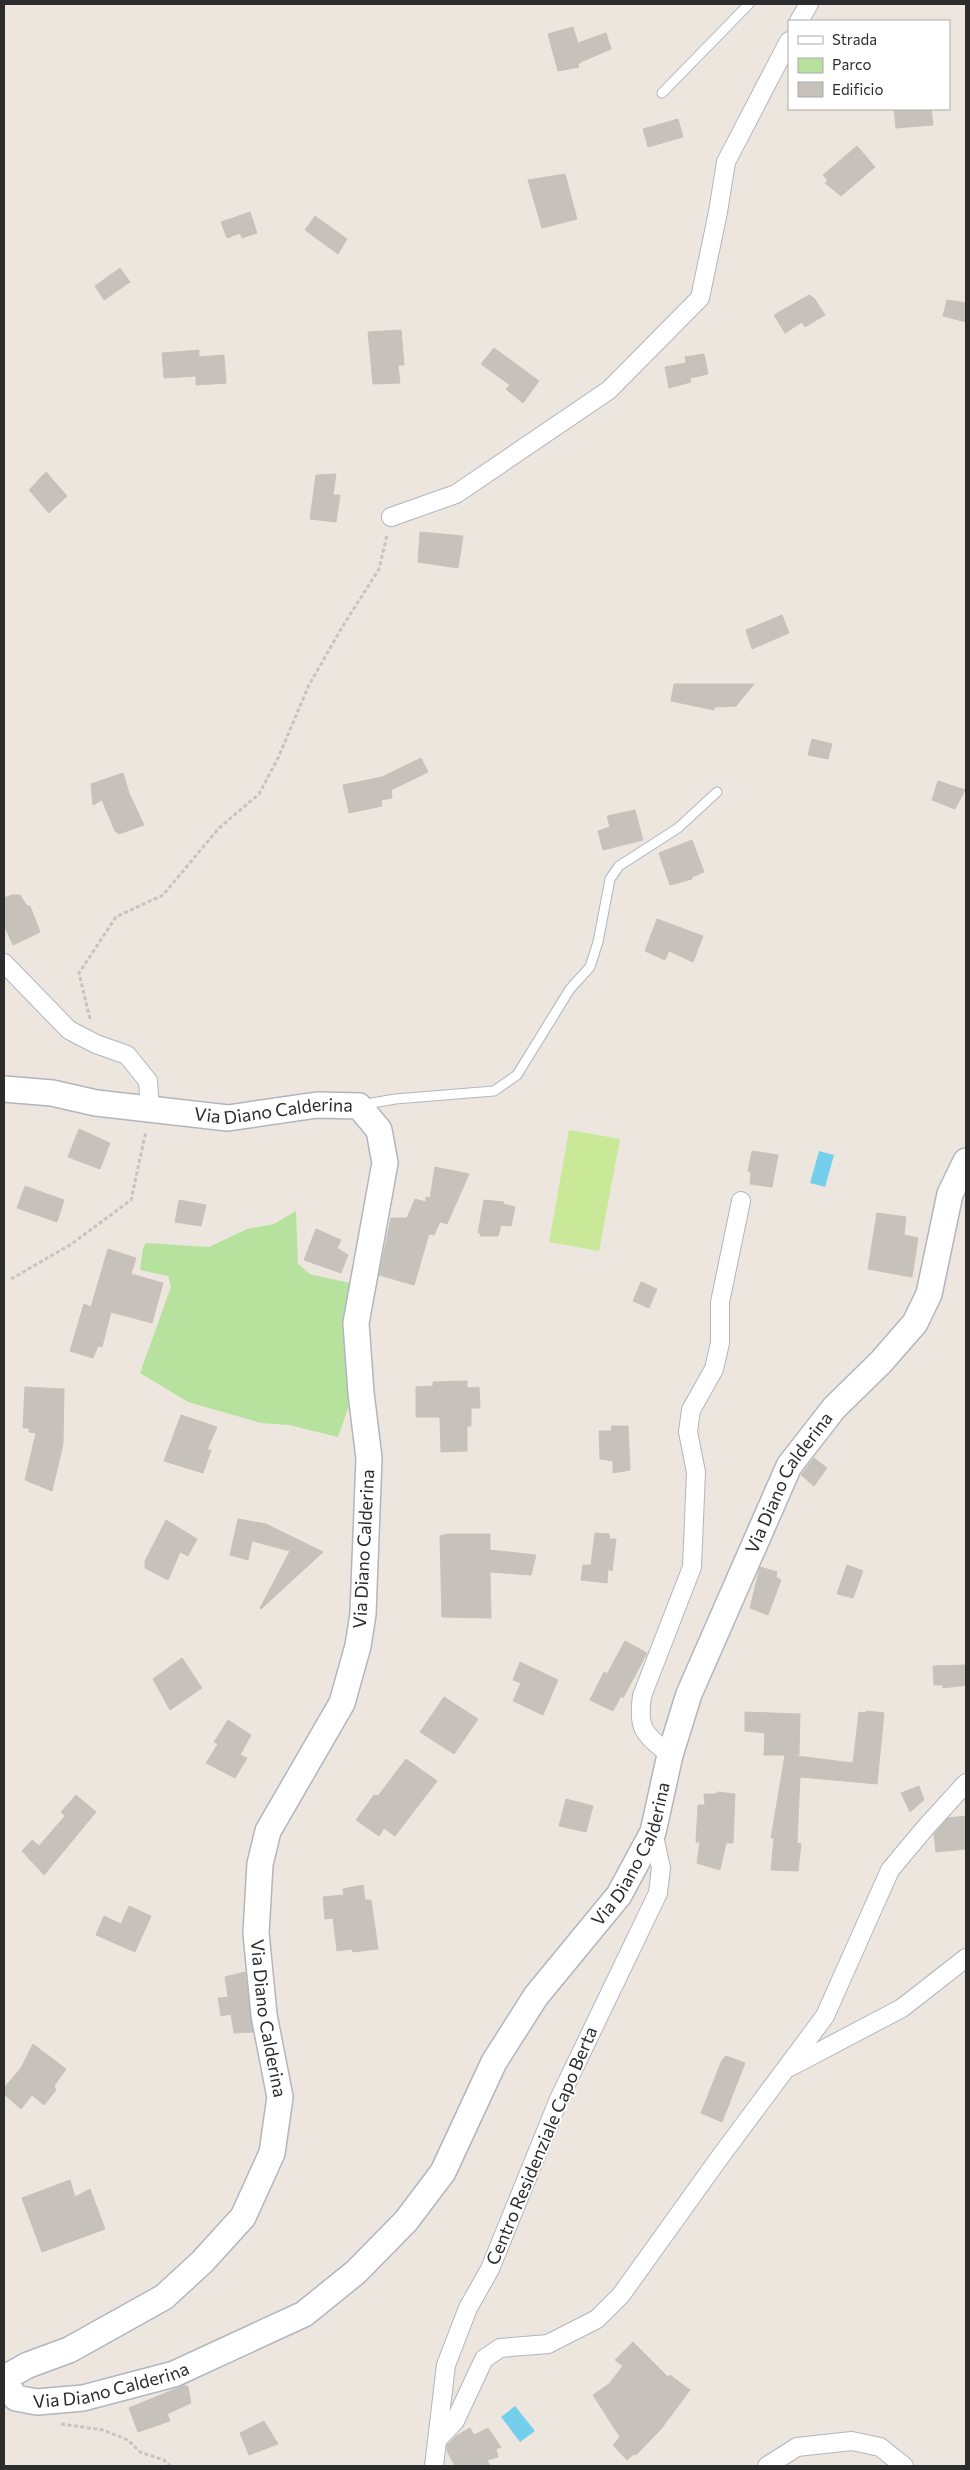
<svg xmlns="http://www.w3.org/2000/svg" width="970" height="2470" viewBox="0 0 970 2470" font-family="Commissioner,sans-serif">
<rect width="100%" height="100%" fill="#ede6df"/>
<!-- green -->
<polygon fill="#b6e29d" points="296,1211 298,1264 310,1274 350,1283 345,1323 352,1397 338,1437 289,1425 261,1423 188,1402 140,1373 171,1287 168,1276 140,1270 143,1248 146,1243 209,1247 247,1229 274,1224"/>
<!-- pitch -->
<polygon fill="#c9e999" points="569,1130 620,1139 599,1251 549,1242"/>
<!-- water -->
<g fill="#74cfec">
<polygon points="819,1151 834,1155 825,1187 810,1183"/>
<polygon points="515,2406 535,2431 520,2442 501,2417"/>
</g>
<!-- building -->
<g fill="#c6c1ba" stroke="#c9c2b8">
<polygon points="573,27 578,43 606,33 611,49 583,61 578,64 579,67 558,71 548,34"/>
<polygon points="894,109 931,109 933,125 896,128"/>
<polygon points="678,119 683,137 648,147 643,129"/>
<polygon points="857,146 875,167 841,196 825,183 828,181 823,175"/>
<polygon points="565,174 577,219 542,228 528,180"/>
<polygon points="250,212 257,233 242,238 240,233 227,238 221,222"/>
<polygon points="315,216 347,239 338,254 305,230"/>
<polygon points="120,268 130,282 104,300 95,286"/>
<polygon points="809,295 814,298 825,315 805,327 802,322 785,333 774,315"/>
<polygon points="947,300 966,303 966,322 943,316"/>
<polygon points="401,330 404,365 398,365 400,383 373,384 368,332"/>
<polygon points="494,348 539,381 523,403 506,389 510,385 481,364"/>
<polygon points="199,350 199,357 224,355 226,383 196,385 196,376 164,378 162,353"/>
<polygon points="704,354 708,374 690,378 691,382 669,388 665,367 686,363 685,357"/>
<polygon points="46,472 67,496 49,513 29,490"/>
<polygon points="336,474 333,495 340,495 336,522 310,519 316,475"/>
<polygon points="420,532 463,536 458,568 418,562"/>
<polygon points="782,615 789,633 752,649 746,630"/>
<polygon points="674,684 754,684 736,706 715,707 714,710 671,701"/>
<polygon points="812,739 832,744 828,759 808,755"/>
<polygon points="421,758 428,772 391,790 392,798 381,800 382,806 349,813 343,785 382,777"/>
<polygon points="123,773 129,793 144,825 119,834 115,831 102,800 93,805 91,784"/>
<polygon points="938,781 965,790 955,809 932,800"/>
<polygon points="635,810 643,840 603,850 598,831 610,827 607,816"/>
<polygon points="692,840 704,872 692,877 692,879 670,885 659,853"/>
<polygon points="12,895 20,895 27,906 30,906 40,932 13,945 4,925 4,898"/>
<polygon points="657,919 703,936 693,962 669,951 665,960 645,951"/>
<polygon points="79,1129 110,1143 100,1169 68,1157"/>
<polygon points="752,1151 778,1155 772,1187 750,1184 751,1173 748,1171"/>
<polygon points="435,1167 469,1174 447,1224 440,1222 434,1235 429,1234 414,1285 379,1275 391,1218 407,1218 415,1199 426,1202 426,1197 430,1198"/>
<polygon points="25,1186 64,1200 57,1222 17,1208"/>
<polygon points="179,1200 206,1205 201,1226 175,1222"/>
<polygon points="484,1200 504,1202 503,1204 515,1207 511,1226 501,1225 498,1236 480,1236 481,1233 478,1233"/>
<polygon points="877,1213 906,1217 904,1235 918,1238 912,1277 868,1269"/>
<polygon points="316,1229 341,1240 337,1248 348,1255 341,1273 304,1260"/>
<polygon points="108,1249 136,1258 131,1274 163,1283 152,1323 111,1312 102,1347 98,1346 93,1358 70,1351 84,1304 91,1307"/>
<polygon points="641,1282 657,1289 649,1308 633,1301"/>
<polygon points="467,1381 467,1388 479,1387 480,1408 471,1408 471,1426 467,1426 467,1451 441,1452 440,1417 416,1417 416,1387 433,1386 433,1382"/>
<polygon points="25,1387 64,1389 63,1444 52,1491 25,1480 36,1433 29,1432 29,1428 23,1428"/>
<polygon points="181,1415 217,1427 207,1450 211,1450 203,1473 164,1461"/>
<polygon points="611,1426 628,1426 630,1470 613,1473 613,1461 600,1459 599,1431 612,1431"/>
<polygon points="814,1458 827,1468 814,1486 801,1475"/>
<polygon points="238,1519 266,1524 323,1552 261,1609 260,1608 290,1551 252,1541 248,1560 230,1555"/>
<polygon points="166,1520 197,1539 188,1556 180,1552 168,1580 145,1568 145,1561"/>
<polygon points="595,1533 609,1534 610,1539 616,1539 612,1571 608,1569 607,1583 581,1580 583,1565 591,1565"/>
<polygon points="447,1534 490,1534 490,1550 536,1555 531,1575 490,1572 491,1618 442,1617 440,1536"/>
<polygon points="847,1565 863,1571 853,1598 837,1594"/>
<polygon points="760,1567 777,1572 776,1577 781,1580 768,1615 750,1608"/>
<polygon points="625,1641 647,1653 623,1698 621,1696 613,1711 590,1700 604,1672 607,1674"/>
<polygon points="182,1658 202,1688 170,1710 153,1679"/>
<polygon points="520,1662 558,1680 543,1715 513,1701 521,1683 513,1680"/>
<polygon points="966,1665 966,1685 943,1688 943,1685 934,1685 933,1666"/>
<polygon points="444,1697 478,1719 454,1754 420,1732"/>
<polygon points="866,1711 884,1713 877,1784 800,1777 797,1843 801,1844 798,1871 771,1870 774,1838 771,1838 785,1755 764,1755 765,1733 745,1731 745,1712 800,1714 799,1755 789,1755 853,1763 859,1712 866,1713"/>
<polygon points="228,1720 251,1735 240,1755 247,1758 235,1778 206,1763 218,1744 214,1742"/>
<polygon points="406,1759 437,1781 395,1836 384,1828 379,1836 356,1820 374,1795 378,1796"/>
<polygon points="919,1786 924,1800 910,1812 901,1793"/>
<polygon points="717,1792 735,1794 733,1843 726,1843 720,1870 697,1863 700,1842 696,1842 698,1805 705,1805 704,1794 717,1794"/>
<polygon points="76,1795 96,1812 44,1875 22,1851 32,1840 39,1846 65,1816 61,1812"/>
<polygon points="566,1799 593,1806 586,1832 559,1826"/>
<polygon points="966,1816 966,1849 936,1852 934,1834 948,1818"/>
<polygon points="363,1885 365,1900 371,1900 378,1949 353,1952 352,1949 337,1951 333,1918 325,1919 323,1897 344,1895 343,1889"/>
<polygon points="129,1906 151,1916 135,1952 96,1935 104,1916 121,1924"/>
<polygon points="245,1972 253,2032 234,2033 231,2014 221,2016 218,1998 228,1997 225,1977"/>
<polygon points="33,2044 66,2069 54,2086 56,2090 44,2105 32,2095 21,2109 4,2094 4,2088 21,2068"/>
<polygon points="726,2056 745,2063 722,2122 701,2113 722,2060"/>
<polygon points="70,2180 75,2197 90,2189 105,2229 42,2252 22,2198"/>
<polygon points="633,2342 668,2377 670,2375 690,2390 661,2429 636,2455 634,2454 627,2460 613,2445 620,2437 593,2395 609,2384 623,2366 615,2360"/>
<polygon points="185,2385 188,2387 191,2403 167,2414 170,2421 138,2432 129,2408"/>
<polygon points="264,2421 278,2444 249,2455 240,2433"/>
<polygon points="470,2428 474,2435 488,2428 501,2447 496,2449 498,2457 487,2460 490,2466 455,2466 447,2451 447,2445 456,2436"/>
</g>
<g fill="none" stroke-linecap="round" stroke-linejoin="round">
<defs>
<g id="lane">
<polyline points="662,93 749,4"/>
<polyline points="361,1105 395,1099 494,1091 517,1075 570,989 590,967 598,942 610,879 619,866 678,828 717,792"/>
</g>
<g id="street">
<polyline points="799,21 809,4"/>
<polyline points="391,517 456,494 609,390 700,298 718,212 726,162 789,41"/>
<polyline points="4,963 69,1030 96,1044 127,1055 148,1081 150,1109"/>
<path d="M670,1755C645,1734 637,1731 642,1696L692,1567L696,1472L688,1432L691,1410L714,1369L720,1343V1302L741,1201"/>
<polyline points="790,2067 902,2008 966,1958"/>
<polyline points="438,2439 455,2421 484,2359 500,2348 548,2344 597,2319 621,2295 720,2157 825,2016 890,1870 926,1827 966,1783"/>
<polyline points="434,2466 446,2365 468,2308 490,2269 559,2099 658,1893 661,1868 653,1832"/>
<polyline points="767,2466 797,2447 852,2441 880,2447 904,2466"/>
</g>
<g id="secondary">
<path id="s1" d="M4,1089L52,1093L96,1103L228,1118L317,1105L359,1106L379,1130L385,1163L356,1323L361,1393L369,1458L363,1614L358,1646L342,1703L268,1831L260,1864L256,1933L264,2015L280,2097L272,2153L243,2217L202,2262L164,2297L69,2350L28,2365L12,2374L6,2384L16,2398L37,2402L83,2398L174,2374L304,2314L356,2272L406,2221L443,2172L494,2062L536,1996L619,1895L653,1832L670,1755L689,1694L789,1466L834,1408L881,1362L915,1323L929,1294L950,1194L966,1161"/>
</g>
</defs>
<!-- lane casing -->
<use href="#lane" stroke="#b2b5bf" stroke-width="11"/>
<!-- street casing -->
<use href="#street" stroke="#b2b5bf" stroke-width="20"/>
<!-- secondary casing -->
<use href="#secondary" stroke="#b2b5bf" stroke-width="28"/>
<!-- path -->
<g stroke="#c4c4c4" stroke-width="3" stroke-dasharray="4 2.5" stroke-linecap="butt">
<polyline points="90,1019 79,973 116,917 163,895 219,828 259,794 278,758 309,685 344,624 379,569 387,535"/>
<polyline points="11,1279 70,1245 131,1200 146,1131"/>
<polyline points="61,2424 103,2430 128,2440 140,2452 164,2460 170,2466"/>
</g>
<!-- lane -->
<use href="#lane" stroke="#fff" stroke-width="9"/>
<!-- street -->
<use href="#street" stroke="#fff" stroke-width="18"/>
<!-- secondary -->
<use href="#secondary" stroke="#fff" stroke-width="25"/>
</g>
<g text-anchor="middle" stroke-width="4" stroke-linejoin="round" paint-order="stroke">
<!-- street labels -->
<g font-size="18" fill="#2c2c2c" stroke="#fff">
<text dy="6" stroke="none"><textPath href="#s1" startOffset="272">Via Diano Calderina</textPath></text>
<text dy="6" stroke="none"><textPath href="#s1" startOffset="3108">Via Diano Calderina</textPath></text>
<text transform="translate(364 1549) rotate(-87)" y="6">Via Diano Calderina</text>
<text dy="6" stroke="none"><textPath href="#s1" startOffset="2702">Via Diano Calderina</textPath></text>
<text dy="6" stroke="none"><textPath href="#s1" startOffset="1306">Via Diano Calderina</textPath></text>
<text transform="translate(542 2146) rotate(-67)" y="6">Centro Residenziale Capo Berta</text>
<text dy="6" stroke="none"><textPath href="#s1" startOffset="1922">Via Diano Calderina</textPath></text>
</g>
</g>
<!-- border -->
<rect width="970" height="2470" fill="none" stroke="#2c2c2c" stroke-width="10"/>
<!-- legend -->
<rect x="788" y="20" width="162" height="90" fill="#ffffff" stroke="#ababab"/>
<rect x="798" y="36" width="25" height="8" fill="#ffffff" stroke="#ababab"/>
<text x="832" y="45" font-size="15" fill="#2c2c2c">Strada</text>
<rect x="798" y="58" width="25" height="15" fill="#b6e29d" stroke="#ababab"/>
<text x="832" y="70" font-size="15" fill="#2c2c2c">Parco</text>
<rect x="798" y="82" width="25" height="15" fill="#c6c1ba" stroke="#ababab"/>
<text x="832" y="95" font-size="15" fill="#2c2c2c">Edificio</text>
</svg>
